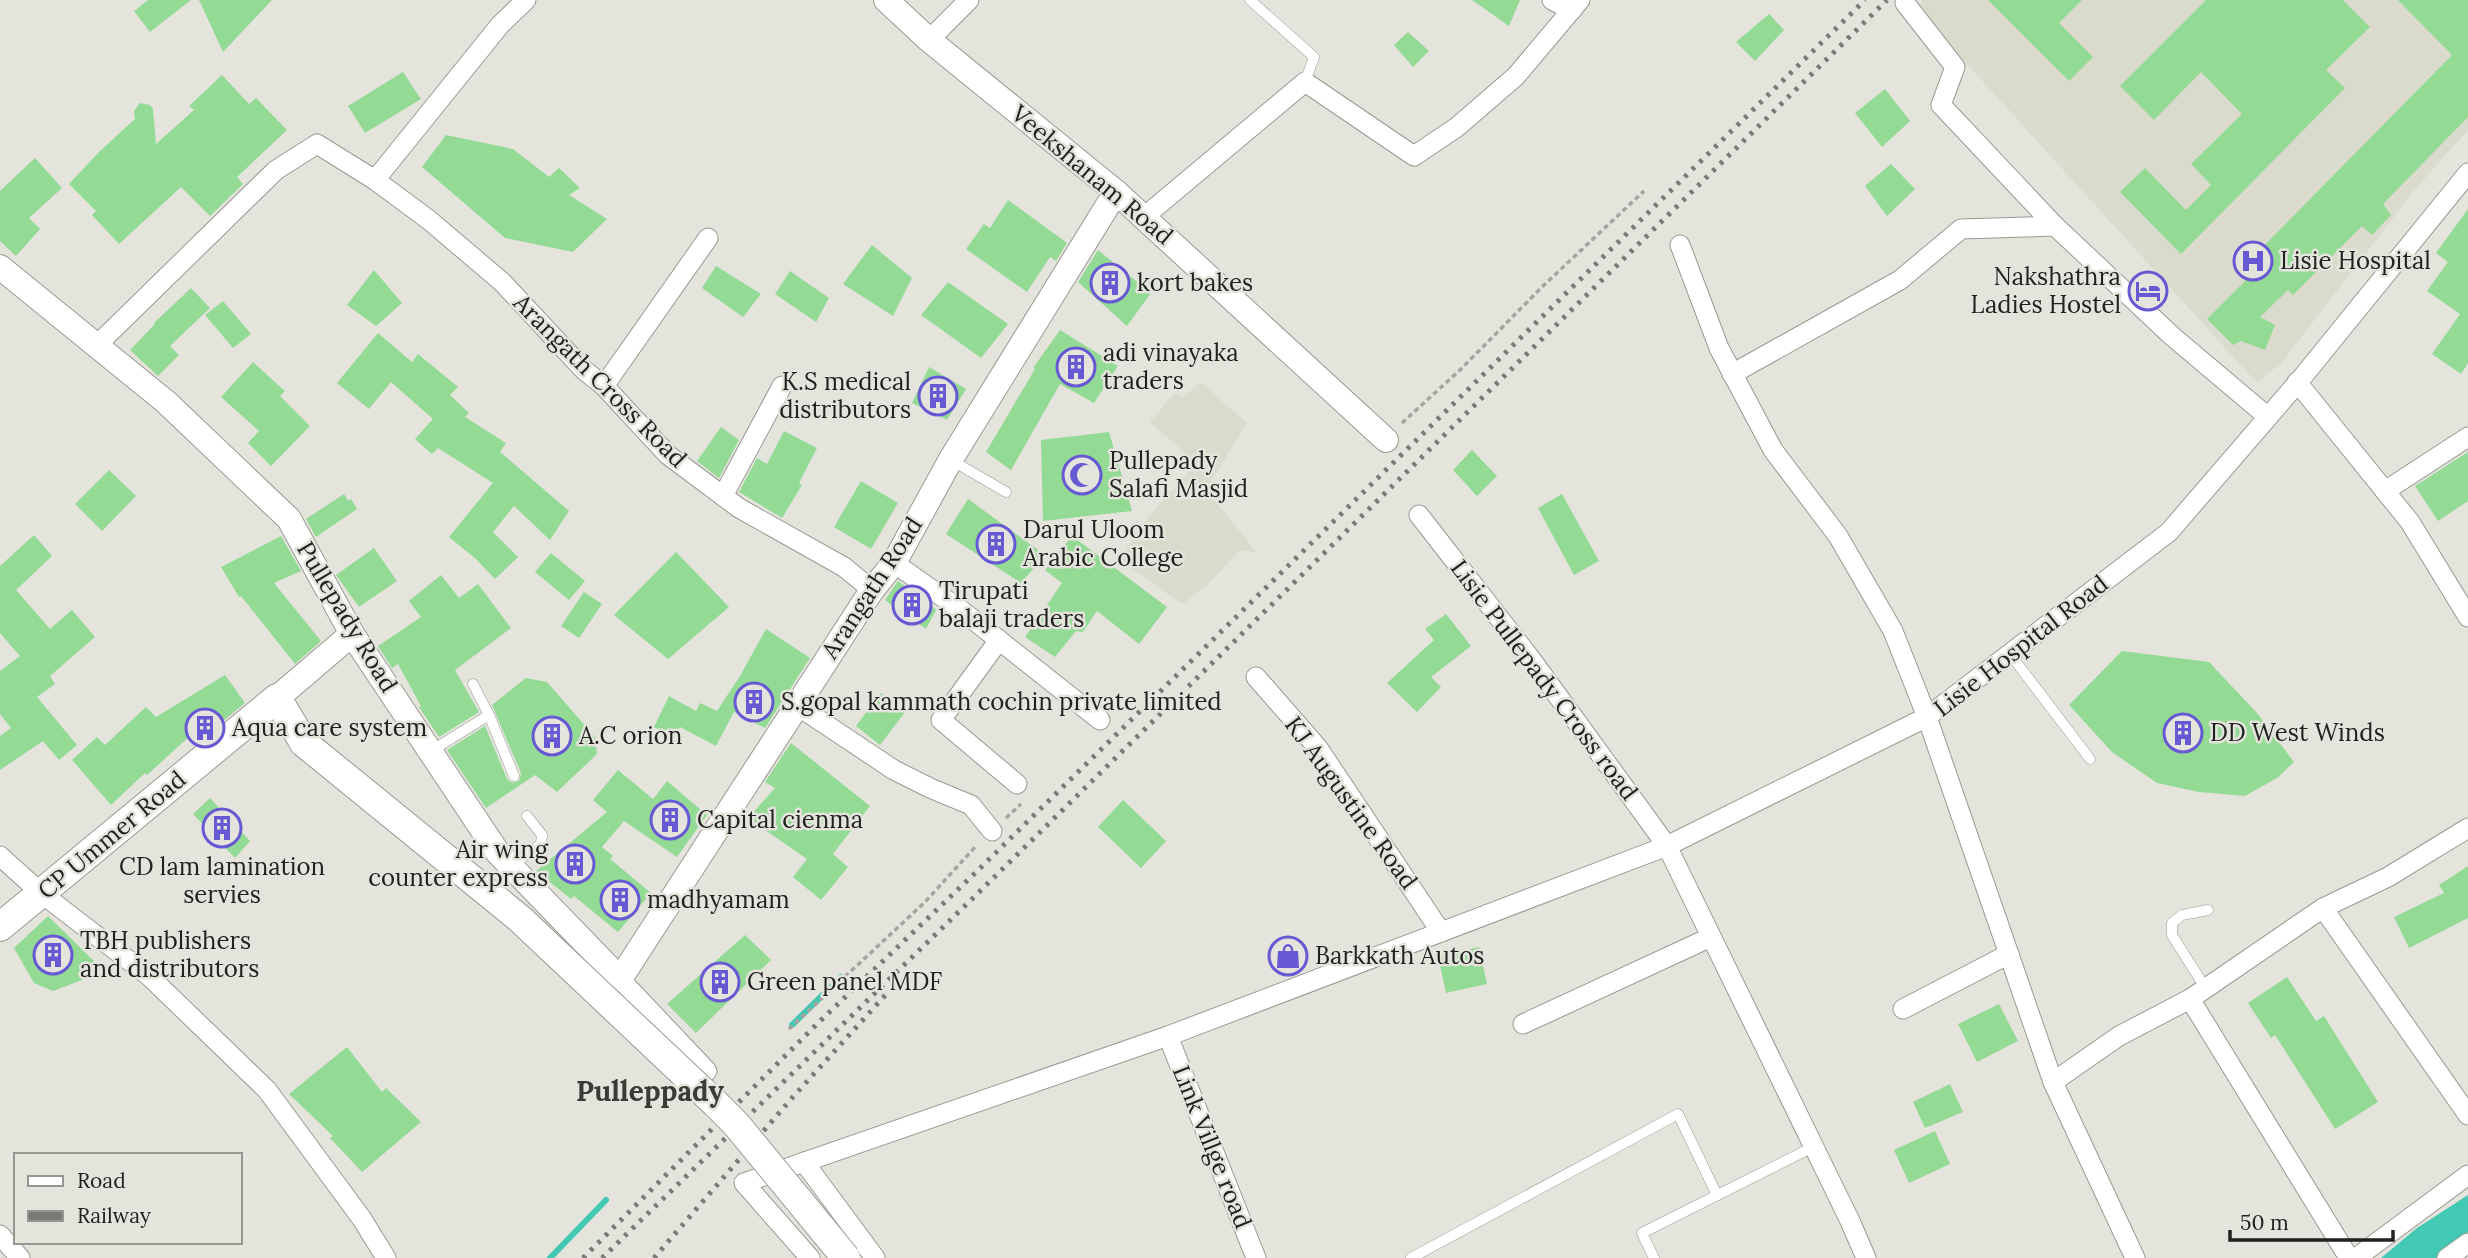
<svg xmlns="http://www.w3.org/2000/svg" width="2468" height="1258" viewBox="0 0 2468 1258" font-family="Lora,serif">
<rect width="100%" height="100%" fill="#e4e4dd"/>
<!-- built -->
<g fill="#dadbcd">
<polygon points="1923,0 2468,0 2468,130 2417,187 2282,362 2257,383 1915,7"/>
<polygon points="1200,382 1247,423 1209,484 1209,493 1257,553 1240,550 1206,586 1182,604 1119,560 1150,515 1193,467 1192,459 1150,422 1174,393 1184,397"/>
</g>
<!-- water -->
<polygon fill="#43c9b3" points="2468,1195 2468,1238 2440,1258 2381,1258 2417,1228"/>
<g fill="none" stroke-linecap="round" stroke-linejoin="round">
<!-- stream -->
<g stroke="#43c9b3" stroke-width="6">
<polyline points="792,1025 841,977"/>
<polyline points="550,1258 606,1200"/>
</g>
</g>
<!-- building -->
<g fill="#93da95">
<polygon points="148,0 191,0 150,32 134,11"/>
<polygon points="199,0 272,0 223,52"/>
<polygon points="1472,0 1520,0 1509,26"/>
<polygon points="1988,0 2082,0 2059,23 2093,57 2069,81"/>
<polygon points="2206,0 2343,0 2370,27 2326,70 2345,88 2181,254 2120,192 2145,168 2186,210 2211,185 2191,164 2242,114 2201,72 2154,120 2120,86"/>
<polygon points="2398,0 2468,0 2468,117 2383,204 2391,215 2372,235 2362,226 2293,295 2288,290 2260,317 2275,325 2265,350 2241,341 2233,345 2207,319 2263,263 2255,255 2452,55"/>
<polygon points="1769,14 1784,30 1755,61 1736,42"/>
<polygon points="1408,32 1429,51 1413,67 1394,45"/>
<polygon points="403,72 421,99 365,133 348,106"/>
<polygon points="222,75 249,104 256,98 287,130 237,177 243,184 210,216 181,187 119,244 92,215 96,211 69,184 100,151 135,119 134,111 140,103 150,105 153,109 156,144 194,110 189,106"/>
<polygon points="1885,89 1910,121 1882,147 1855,113"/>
<polygon points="446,135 513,149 549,177 559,168 580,188 569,195 607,219 573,252 505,238 422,167"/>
<polygon points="35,158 62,188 29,218 40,229 16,256 0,241 0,191"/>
<polygon points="1891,164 1915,189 1887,216 1865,186"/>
<polygon points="1008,200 1067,243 1056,261 1050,257 1027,292 966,249 984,224 990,228"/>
<polygon points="2468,209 2468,363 2461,374 2432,354 2460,314 2427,291 2448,262 2436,253"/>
<polygon points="872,245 912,278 893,316 843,284"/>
<polygon points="1098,250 1151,293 1127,326 1078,282"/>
<polygon points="716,266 761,294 743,317 702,288"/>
<polygon points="374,270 402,303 376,326 347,305"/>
<polygon points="790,271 829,298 816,322 775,294"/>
<polygon points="948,282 1008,324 981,358 921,315"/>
<polygon points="191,288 210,308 170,346 179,355 158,376 130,350 155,324 154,323"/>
<polygon points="223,301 251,334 233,348 205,315"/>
<polygon points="1060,330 1118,366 1094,403 1060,384 1011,470 986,452 1035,369 1033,368"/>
<polygon points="378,333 412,362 418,354 458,387 450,395 469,413 465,417 506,443 500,452 569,511 550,540 514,506 493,532 518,557 495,579 476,559 449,537 493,483 438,448 432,454 415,439 433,419 391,382 369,409 337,383"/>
<polygon points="253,362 285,391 280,396 310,426 271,466 248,443 259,431 221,397"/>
<polygon points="929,367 966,389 947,420 912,403"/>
<polygon points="721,427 739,440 719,478 697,461"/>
<polygon points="784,431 817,448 799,483 802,485 782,518 739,492 757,458 767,464"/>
<polygon points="1109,432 1132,511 1043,521 1041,440"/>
<polygon points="1472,450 1497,476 1477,496 1453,470"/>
<polygon points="2468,452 2468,501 2438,521 2415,486"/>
<polygon points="109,470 136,496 102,531 75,504"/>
<polygon points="861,481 898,503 871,549 834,527"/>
<polygon points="344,494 348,501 351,499 357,509 316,537 306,519"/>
<polygon points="1562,494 1599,561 1574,575 1538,508"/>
<polygon points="968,499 1045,555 1021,583 946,534"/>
<polygon points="34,535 52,556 16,590 50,629 72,610 95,637 50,676 55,684 37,697 77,745 59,760 43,741 0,770 0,736 11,728 0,714 0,671 20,656 0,633 0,566"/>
<polygon points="281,536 301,571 274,583 321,641 295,664 241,596 239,597 221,567"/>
<polygon points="1072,536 1167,607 1139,644 1097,611 1083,632 1076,631 1055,657 1025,637 1062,583 1045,570"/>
<polygon points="374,548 397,581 359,607 336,575"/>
<polygon points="676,552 729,607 668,659 614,615"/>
<polygon points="551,553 585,581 569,600 535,572"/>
<polygon points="441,575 459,598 478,584 511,628 455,670 479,712 439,737 419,707 421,706 398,664 392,668 378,646 421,617 409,601"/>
<polygon points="898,581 930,604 936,610 926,629 885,600"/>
<polygon points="584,592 602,604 579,638 561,626"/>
<polygon points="1446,614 1471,646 1431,677 1441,687 1417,712 1387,683 1434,640 1425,629"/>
<polygon points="766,629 810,658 765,728 734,712 716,746 680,727 674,738 654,727 669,696 696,711 700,703 717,711 740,676"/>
<polygon points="2122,651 2209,662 2257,713 2294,762 2277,778 2245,796 2199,792 2157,783 2112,752 2069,705"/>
<polygon points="225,675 245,703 196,743 191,735 147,775 145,773 111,805 72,760 97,737 105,745 146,707 156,717"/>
<polygon points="526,678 547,682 595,737 597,754 557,792 535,775 486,808 447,750 485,726 507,779 512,783 519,781 521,773 492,705"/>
<polygon points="881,693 905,712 880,745 856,726"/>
<polygon points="791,743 870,806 833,854 848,867 821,900 793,877 807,859 748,818 775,788 765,782"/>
<polygon points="618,770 653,799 667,781 707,815 677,857 624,821 602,847 613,856 610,859 651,893 618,932 574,896 571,899 536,871 607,812 593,800"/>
<polygon points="210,798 250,841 235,858 193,814"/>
<polygon points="1123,800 1166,841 1141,868 1098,827"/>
<polygon points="2468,866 2468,918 2409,948 2394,917 2444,893 2439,885"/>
<polygon points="48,916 95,962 82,980 53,991 34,983 14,948"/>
<polygon points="745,935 771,960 696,1033 667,1004"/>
<polygon points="1479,947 1487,984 1446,993 1438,956"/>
<polygon points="2287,977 2316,1021 2324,1016 2378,1102 2335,1129 2275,1035 2271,1038 2248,1003"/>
<polygon points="1999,1004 2018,1041 1977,1062 1958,1024"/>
<polygon points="347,1047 382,1092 386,1088 421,1122 362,1172 330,1138 333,1136 289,1094"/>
<polygon points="1950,1084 1963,1112 1925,1128 1913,1102"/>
<polygon points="1935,1131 1950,1164 1909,1183 1894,1150"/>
</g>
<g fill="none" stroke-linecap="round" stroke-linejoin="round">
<defs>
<g id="service">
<polyline points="1250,0 1314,57 1305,82"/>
<polyline points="951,460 1006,492"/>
<polyline points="2010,654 2090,759"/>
<polyline points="489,715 514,776"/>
<polyline points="431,751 489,715 473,684"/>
<polyline points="511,866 541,844 542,835 527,816"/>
<polyline points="2206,989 2172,935 2172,923 2182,915 2208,910"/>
<polyline points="1411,1258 1678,1114 1717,1195"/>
<polyline points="1654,1258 1642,1233 1813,1147"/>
</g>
<g id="minor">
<polyline points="1552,0 1572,10"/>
<polyline points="1905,3 1955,67 1941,105 2055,226"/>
<polyline points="929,40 969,0"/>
<polyline points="375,180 429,220 502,282 584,370 604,386 668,455 739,508 844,567 872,590"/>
<polyline points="1144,217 1305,82 1414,156 1457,127 1516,76 1580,0"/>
<polyline points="1680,245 1719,348 1773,450 1838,536 1893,631 1927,717 1667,846 1850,1221 1866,1258"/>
<polyline points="96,346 276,170 317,144 375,180 500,25 526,0"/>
<polyline points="1732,374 1900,280 1961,229 2055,226 2172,336 2268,417"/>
<polyline points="2297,382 2410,522 2468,617"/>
<polyline points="604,386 708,238"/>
<polyline points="2385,491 2468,437"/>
<polyline points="723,496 782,386"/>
<polyline points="894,563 961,610 1100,720"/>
<polyline points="999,640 941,720 1017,784"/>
<polyline points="1256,677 1318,748 1441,932"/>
<polyline points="802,698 807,712 894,770 930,788 971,805 992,831"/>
<polyline points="0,856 41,893 149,976 267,1090 362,1219 386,1258"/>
<polyline points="2323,908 2468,1115"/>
<polyline points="620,979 707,1071"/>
<polyline points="2190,999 2349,1258"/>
<polyline points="1903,1009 2009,954"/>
<polyline points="1523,1024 1711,937"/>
<polyline points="1168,1036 1256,1258"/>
<polyline points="2053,1082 2119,1036 2190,999 2323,908 2388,877 2468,828"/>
<polyline points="804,1162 875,1258"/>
<polyline points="0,1235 20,1258"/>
<polyline points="810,1258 744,1183 1168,1036 1667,846 1531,659 1419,515"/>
<polyline points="2135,1258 2053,1082 1927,717 2169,532 2300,380 2468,173"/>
<polyline points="2356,1258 2468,1175"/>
<polyline points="2447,1258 2468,1243"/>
</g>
<g id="tertiary">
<polyline points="886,0 929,40 1116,192 1386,440"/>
<polyline points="0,267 166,402 289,519 352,634 498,853 620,979 872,590 894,563 951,459 1116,192"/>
<polyline points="277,698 352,634"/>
</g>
<polyline id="secondary" points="0,927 277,698 304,743"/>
</defs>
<!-- service casing -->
<use href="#service" stroke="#999993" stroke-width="11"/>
<!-- minor casing -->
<use href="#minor" stroke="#999993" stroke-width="21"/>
<!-- tertiary casing -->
<use href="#tertiary" stroke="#999993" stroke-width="26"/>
<!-- secondary casing -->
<use href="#secondary" stroke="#999993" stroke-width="30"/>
<!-- path -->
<g stroke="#a5a59f" stroke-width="3.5" stroke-dasharray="5 3.5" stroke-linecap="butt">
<polyline points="1402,423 1461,369 1542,287 1644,191"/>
<polyline points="1006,818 1021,804"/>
<polyline points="789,1029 924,903 977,845"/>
</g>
<!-- service -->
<use href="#service" stroke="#fff" stroke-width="10"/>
<!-- minor -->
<use href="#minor" stroke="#fff" stroke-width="19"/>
<!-- tertiary -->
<use href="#tertiary" stroke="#fff" stroke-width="24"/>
<!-- secondary -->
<use href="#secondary" stroke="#fff" stroke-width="28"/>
<!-- rail -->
<g stroke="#7a7a76" stroke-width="5" stroke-dasharray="3.5 7" stroke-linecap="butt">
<polyline points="583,1258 817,1024 971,877 1865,0"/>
<polyline points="602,1258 973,898 1887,0"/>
<polyline points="654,1258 792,1098 890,990"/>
</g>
<defs>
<polyline id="secondary-bridge" points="304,743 519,918 715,1103 736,1124 846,1258"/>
</defs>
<!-- secondary-bridge casing -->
<use href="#secondary-bridge" stroke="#999993" stroke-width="30" stroke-linecap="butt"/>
<!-- secondary-bridge -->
<use href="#secondary-bridge" stroke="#fff" stroke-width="28"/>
</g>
<!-- icons -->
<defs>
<symbol id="hospital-ring" viewBox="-11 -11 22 22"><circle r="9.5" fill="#e4e4dd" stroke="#6759d3" stroke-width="1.5"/><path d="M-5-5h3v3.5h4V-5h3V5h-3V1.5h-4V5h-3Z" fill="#6759d3"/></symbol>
<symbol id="building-ring" viewBox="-11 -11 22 22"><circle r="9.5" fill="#e4e4dd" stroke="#6759d3" stroke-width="1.5"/><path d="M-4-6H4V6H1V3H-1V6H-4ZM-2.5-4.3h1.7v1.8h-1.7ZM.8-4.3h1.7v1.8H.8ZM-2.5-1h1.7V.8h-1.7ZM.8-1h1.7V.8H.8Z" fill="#6759d3"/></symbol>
<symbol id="hotel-ring" viewBox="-11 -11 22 22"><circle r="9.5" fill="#e4e4dd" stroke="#6759d3" stroke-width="1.5"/><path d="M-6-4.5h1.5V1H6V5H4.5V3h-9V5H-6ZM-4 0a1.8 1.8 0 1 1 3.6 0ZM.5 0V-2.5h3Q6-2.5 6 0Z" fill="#6759d3"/></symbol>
<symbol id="mosque-ring" viewBox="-11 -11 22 22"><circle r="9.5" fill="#e4e4dd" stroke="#6759d3" stroke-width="1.5"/><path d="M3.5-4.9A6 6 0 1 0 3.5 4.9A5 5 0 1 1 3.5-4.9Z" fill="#6759d3"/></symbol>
<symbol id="shop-ring" viewBox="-11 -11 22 22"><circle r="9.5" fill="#e4e4dd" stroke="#6759d3" stroke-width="1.5"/><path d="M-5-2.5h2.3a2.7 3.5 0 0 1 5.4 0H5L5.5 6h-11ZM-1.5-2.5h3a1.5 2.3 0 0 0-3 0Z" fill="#6759d3"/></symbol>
</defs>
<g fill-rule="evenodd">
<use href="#hospital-ring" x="2231" y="239" width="44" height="44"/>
<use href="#building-ring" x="1088" y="261" width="44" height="44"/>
<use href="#hotel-ring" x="2126" y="269" width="44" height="44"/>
<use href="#building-ring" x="1054" y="345" width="44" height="44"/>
<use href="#building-ring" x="916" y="374" width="44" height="44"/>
<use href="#mosque-ring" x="1060" y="453" width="44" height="44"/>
<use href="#building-ring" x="974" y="522" width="44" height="44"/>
<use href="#building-ring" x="890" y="583" width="44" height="44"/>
<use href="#building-ring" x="732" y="680" width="44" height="44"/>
<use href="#building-ring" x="183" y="706" width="44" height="44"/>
<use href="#building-ring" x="2161" y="711" width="44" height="44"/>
<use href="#building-ring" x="530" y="714" width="44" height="44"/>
<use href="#building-ring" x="648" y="798" width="44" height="44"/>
<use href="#building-ring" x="200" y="806" width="44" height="44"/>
<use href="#building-ring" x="553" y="842" width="44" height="44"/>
<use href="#building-ring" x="598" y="878" width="44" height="44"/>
<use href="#building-ring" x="31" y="933" width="44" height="44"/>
<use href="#shop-ring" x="1266" y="934" width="44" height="44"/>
<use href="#building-ring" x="698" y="960" width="44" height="44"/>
</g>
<g text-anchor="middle" stroke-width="5" stroke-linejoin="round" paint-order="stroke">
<!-- street labels -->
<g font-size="24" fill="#21211f" stroke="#e4e4dd">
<text transform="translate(1092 175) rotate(40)" y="8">Veekshanam Road</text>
<text transform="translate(600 381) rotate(45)" y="8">Arangath Cross Road</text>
<text transform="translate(872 588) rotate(-57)" y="8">Arangath Road</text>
<text transform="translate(347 617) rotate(59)" y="8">Pullepady Road</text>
<text transform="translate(2021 646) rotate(-38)" y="8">Lisie Hospital Road</text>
<text transform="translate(1544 680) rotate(53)" y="8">Lisie Pullepady Cross road</text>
<text transform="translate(1351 803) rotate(54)" y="8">KJ Augustine Road</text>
<text transform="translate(112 835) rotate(-40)" y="8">CP Ummer Road</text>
<text transform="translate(1212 1147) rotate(68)" y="8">Link Villge road</text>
</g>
<!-- poi labels -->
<g font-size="24" fill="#21211f" stroke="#e4e4dd" text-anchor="start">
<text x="2280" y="269">Lisie Hospital</text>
<text x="2121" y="285" text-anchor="end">Nakshathra<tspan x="2121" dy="28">Ladies Hostel</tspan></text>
<text x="1137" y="291">kort bakes</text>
<text x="1103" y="361">adi vinayaka<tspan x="1103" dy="28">traders</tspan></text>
<text x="911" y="390" text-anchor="end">K.S medical<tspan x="911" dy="28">distributors</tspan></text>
<text x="1109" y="469">Pullepady<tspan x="1109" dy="28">Salafi Masjid</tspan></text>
<text x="1023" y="538">Darul Uloom<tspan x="1023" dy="28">Arabic College</tspan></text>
<text x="939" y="599">Tirupati<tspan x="939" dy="28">balaji traders</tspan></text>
<text x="781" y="710">S.gopal kammath cochin private limited</text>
<text x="232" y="736">Aqua care system</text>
<text x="2210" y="741">DD West Winds</text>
<text x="579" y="744">A.C orion</text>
<text x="697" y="828">Capital cienma</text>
<text x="548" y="858" text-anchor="end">Air wing<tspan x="548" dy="28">counter express</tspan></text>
<text x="222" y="875" text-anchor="middle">CD lam lamination<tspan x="222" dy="28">servies</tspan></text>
<text x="647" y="908">madhyamam</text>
<text x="80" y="949">TBH publishers<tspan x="80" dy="28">and distributors</tspan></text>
<text x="1315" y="964">Barkkath Autos</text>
<text x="747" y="990">Green panel MDF</text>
</g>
<!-- quarter labels -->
<g font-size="28" font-weight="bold" fill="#3b3b36" stroke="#e4e4dd">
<text x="650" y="1101">Pulleppady</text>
</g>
</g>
<!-- legend -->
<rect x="14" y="1153" width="228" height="91" fill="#e4e4dd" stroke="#969691" stroke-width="2"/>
<rect x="28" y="1176" width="35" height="10" fill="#ffffff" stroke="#969691" stroke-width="2"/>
<text x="77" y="1188" font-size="21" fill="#21211f">Road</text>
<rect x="28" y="1211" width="35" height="10" fill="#7a7a76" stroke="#969691" stroke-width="2"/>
<text x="77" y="1223" font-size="21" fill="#21211f">Railway</text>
<!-- scale -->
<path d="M2230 1230v10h163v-10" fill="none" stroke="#21211f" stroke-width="3.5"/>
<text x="2240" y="1230" font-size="21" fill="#21211f" stroke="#e4e4dd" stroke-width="5" paint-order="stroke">50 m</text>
</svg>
